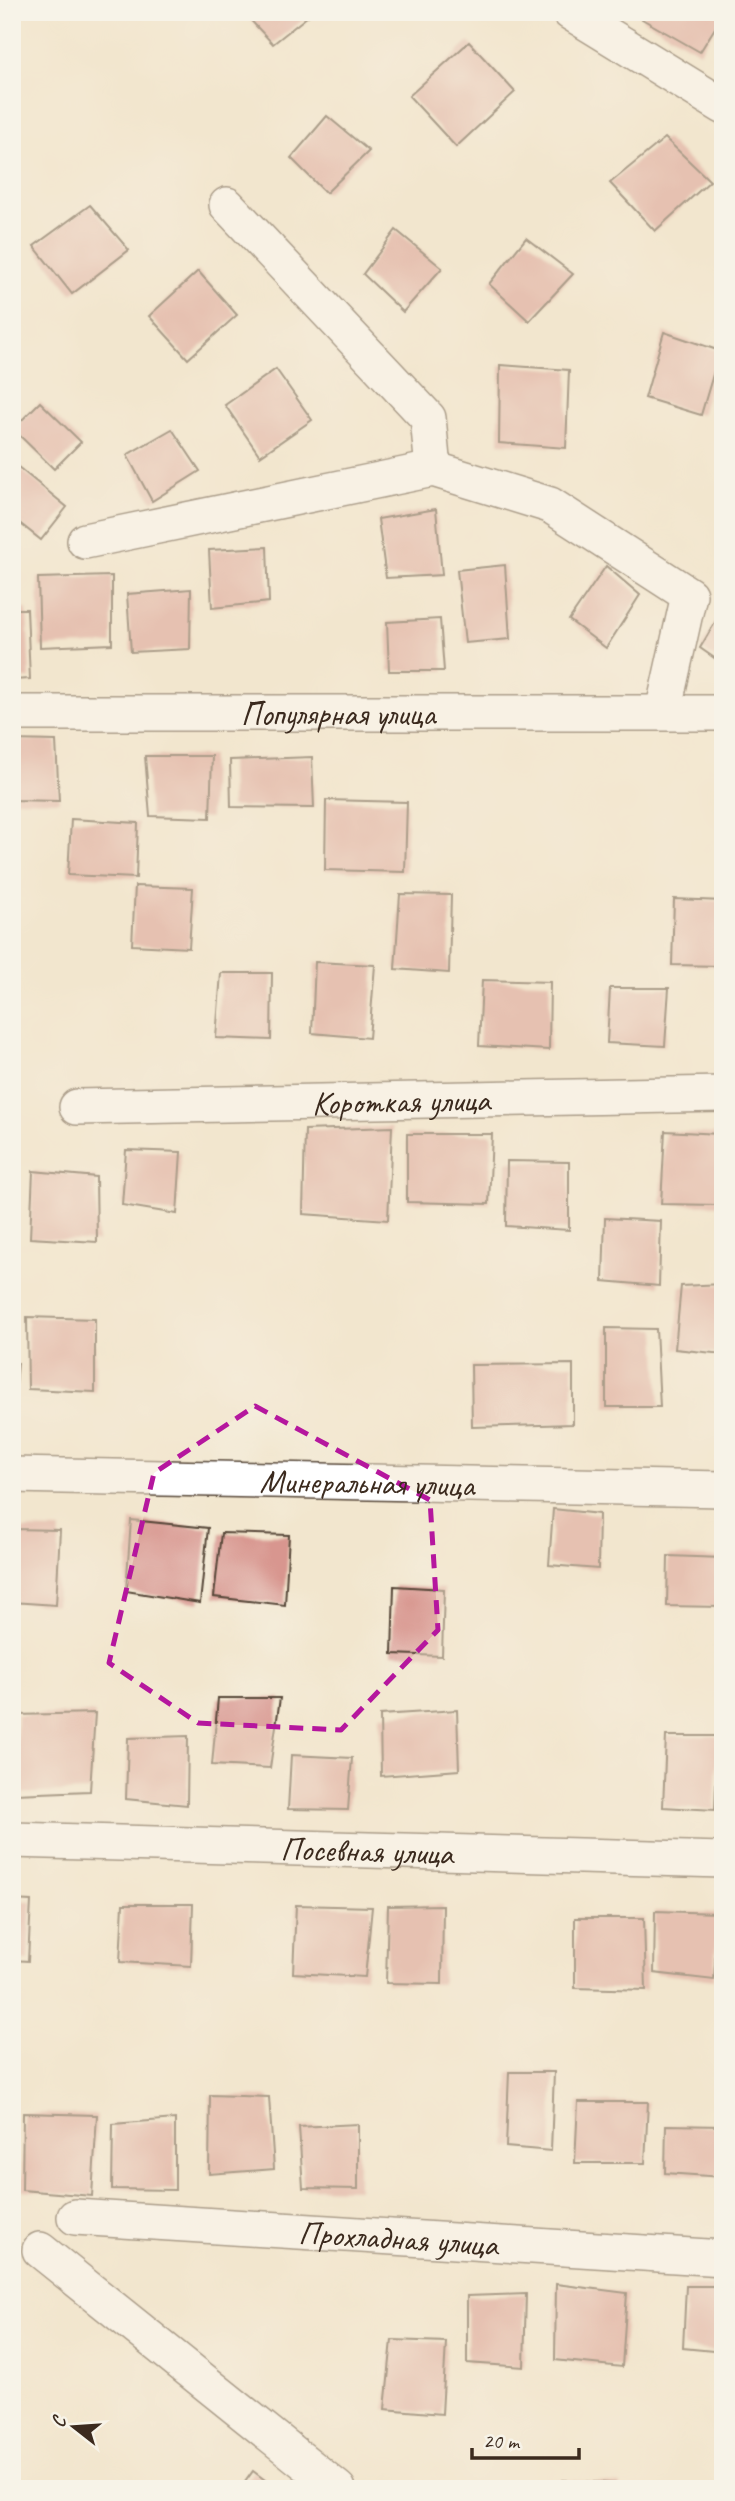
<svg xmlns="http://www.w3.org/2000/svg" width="735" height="2501" viewBox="0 0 735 2501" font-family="Caveat,sans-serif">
<rect width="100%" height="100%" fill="#f7f3e8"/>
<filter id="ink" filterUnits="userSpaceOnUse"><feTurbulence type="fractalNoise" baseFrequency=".0143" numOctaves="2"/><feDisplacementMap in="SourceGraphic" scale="14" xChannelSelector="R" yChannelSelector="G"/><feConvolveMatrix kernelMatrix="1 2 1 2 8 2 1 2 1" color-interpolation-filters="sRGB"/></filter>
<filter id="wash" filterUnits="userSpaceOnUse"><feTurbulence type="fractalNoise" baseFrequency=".00686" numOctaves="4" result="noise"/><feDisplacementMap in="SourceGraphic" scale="28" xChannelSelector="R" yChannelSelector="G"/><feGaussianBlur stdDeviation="1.57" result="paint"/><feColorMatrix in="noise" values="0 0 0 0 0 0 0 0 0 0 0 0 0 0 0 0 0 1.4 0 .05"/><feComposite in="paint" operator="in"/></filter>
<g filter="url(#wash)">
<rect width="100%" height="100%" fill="#f2e6ce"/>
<g id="blocks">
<!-- building -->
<g fill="#d8968f">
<polygon points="243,12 313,12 273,44"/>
<polygon points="646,12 723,12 723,15 700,52 642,19"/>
<polygon points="469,42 515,92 456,147 409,96"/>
<polygon points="327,116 369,151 326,193 291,158"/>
<polygon points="665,138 710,181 655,231 610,183"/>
<polygon points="90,205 129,250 72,294 34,246"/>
<polygon points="396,230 442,268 403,312 363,274"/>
<polygon points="526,238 573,274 529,321 489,284"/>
<polygon points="198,271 237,315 188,359 149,316"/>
<polygon points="664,332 720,351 701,415 645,398"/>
<polygon points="500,365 569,370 566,448 499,443"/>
<polygon points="276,369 312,420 260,456 225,405"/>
<polygon points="40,402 81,442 54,469 13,429"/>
<polygon points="172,429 200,471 152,501 127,455"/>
<polygon points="12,462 67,507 41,540 12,517"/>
<polygon points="436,509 442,575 386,578 378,519"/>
<polygon points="267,547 269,602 212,608 209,550"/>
<polygon points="505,565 510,639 465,643 457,570"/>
<polygon points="606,566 640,595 606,648 569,620"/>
<polygon points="112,576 112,644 40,647 38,578"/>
<polygon points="191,589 190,649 131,652 127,594"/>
<polygon points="12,609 27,609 30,679 12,680"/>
<polygon points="723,609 723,664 700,648"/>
<polygon points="440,619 444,671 389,671 387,622"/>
<polygon points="12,740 56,741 59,801 12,800"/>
<polygon points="145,756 212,756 210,818 150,816"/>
<polygon points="312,757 314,808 231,807 230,760"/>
<polygon points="326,800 407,802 405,872 325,870"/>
<polygon points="71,819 138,823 136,878 68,875"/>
<polygon points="15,825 16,888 12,889 12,826"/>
<polygon points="135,886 193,888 189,948 132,945"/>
<polygon points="400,894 451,895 449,973 395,969"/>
<polygon points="674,899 723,901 723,966 672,965"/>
<polygon points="315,962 375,965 369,1038 312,1033"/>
<polygon points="221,973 272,973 271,1040 216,1038"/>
<polygon points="482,980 550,982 549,1050 479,1046"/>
<polygon points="610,988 669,988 665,1046 607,1043"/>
<polygon points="392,1127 388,1220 303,1214 305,1130"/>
<polygon points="665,1131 719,1134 718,1205 661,1204"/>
<polygon points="407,1134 492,1134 489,1204 407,1202"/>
<polygon points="126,1150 181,1152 177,1214 122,1205"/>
<polygon points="507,1161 569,1162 569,1230 506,1226"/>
<polygon points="33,1171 96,1177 97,1242 30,1238"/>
<polygon points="605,1218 661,1221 659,1286 603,1281"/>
<polygon points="723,1284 723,1354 675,1349 681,1286"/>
<polygon points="27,1317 95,1319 95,1392 28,1389"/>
<polygon points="606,1328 656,1329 660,1407 606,1407"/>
<polygon points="12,1363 18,1363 14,1408 12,1408"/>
<polygon points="573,1364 573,1424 472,1427 471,1365"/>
<polygon points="553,1509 599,1514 598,1569 549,1565"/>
<polygon points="131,1520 208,1528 200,1603 126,1591"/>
<polygon points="12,1529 60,1530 56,1605 12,1602"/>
<polygon points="221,1533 289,1535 285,1605 214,1597"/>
<polygon points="668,1556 723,1558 723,1607 667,1606"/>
<polygon points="394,1586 444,1589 442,1656 392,1654"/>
<polygon points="218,1698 280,1698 270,1768 212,1765"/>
<polygon points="457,1710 459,1770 381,1776 380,1715"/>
<polygon points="95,1713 90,1791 15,1794 17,1715"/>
<polygon points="188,1736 187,1805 126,1799 128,1738"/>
<polygon points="666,1736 718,1736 715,1810 663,1807"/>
<polygon points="291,1755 352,1758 348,1810 288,1809"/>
<polygon points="12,1900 31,1901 28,1961 12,1960"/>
<polygon points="123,1904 193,1904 191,1966 120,1962"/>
<polygon points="296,1905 372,1907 365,1977 293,1973"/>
<polygon points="443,1905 442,1984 386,1983 388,1906"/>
<polygon points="655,1911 718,1913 714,1980 654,1973"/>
<polygon points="575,1918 644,1918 646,1990 575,1988"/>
<polygon points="509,2072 554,2072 551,2151 506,2147"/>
<polygon points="210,2095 269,2097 274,2169 209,2174"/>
<polygon points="578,2102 648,2102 645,2163 575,2163"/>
<polygon points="23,2113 97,2115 92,2196 22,2190"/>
<polygon points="175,2119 175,2190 112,2189 113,2124"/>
<polygon points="358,2124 358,2189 303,2188 299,2127"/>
<polygon points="666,2125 723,2126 723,2177 665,2173"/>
<polygon points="556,2284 627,2293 622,2367 555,2360"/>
<polygon points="686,2286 723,2286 723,2352 683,2348"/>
<polygon points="526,2294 524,2367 467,2363 467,2296"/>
<polygon points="392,2340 446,2342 442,2414 385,2409"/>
<polygon points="253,2471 277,2489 240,2489"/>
<polygon points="562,2480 621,2484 620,2489 561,2489"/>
</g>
</g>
</g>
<g filter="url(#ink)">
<use href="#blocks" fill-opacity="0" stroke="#564638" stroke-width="2"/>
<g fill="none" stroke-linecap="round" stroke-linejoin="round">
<defs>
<g id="minor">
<polyline points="570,12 723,106"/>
<polyline points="227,205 428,418 433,469"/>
<polyline points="85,541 433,469 550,505 689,595 663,712"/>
<path id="s1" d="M12,713H723"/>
<path id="s2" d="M77,1107L723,1094"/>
<path id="s3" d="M12,1475L723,1489"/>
<path id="s4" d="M12,1840L723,1860"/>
<path id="s5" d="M75,2217L723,2258"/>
<polyline points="40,2250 338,2489"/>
</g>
</defs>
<!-- minor casing -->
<use href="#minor" stroke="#564638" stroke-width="38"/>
<!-- minor -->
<use href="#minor" stroke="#fff" stroke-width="35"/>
</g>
</g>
<!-- marked area -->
<path d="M0 0H735V2501H0ZM255,1406L430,1500L438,1630L341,1730L198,1723L109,1663L154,1473Z" fill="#f2e6ce" fill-opacity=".55" fill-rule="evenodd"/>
<path fill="none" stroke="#b5179e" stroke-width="5" stroke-dasharray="14 9" stroke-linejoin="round" d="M255,1406L430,1500L438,1630L341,1730L198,1723L109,1663L154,1473Z"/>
<g text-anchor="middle" stroke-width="7" stroke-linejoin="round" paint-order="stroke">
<!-- street labels -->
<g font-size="33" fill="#3b2a1e" stroke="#f7f3e8">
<text dy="12" stroke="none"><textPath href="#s1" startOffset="326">Популярная улица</textPath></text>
<text dy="12" stroke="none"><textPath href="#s2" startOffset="324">Короткая улица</textPath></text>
<text dy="12" stroke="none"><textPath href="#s3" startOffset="355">Минеральная улица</textPath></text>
<text dy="12" stroke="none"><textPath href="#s4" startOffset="355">Посевная улица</textPath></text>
<text dy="12" stroke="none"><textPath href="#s5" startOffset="324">Прохладная улица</textPath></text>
</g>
</g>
<!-- margin -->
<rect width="735" height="2501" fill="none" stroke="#f7f3e8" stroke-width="42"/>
<!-- north arrow -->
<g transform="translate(74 2427) rotate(287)" stroke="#f7f3e8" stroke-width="5" paint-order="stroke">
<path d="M0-5L12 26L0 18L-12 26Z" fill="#3b2a1e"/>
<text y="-10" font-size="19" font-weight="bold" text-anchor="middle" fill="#3b2a1e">С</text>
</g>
<!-- scale -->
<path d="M472 2448v10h107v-10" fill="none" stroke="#3b2a1e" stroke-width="3.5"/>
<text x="483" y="2448" font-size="21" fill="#3b2a1e" stroke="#f7f3e8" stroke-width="5" paint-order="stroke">20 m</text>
</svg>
